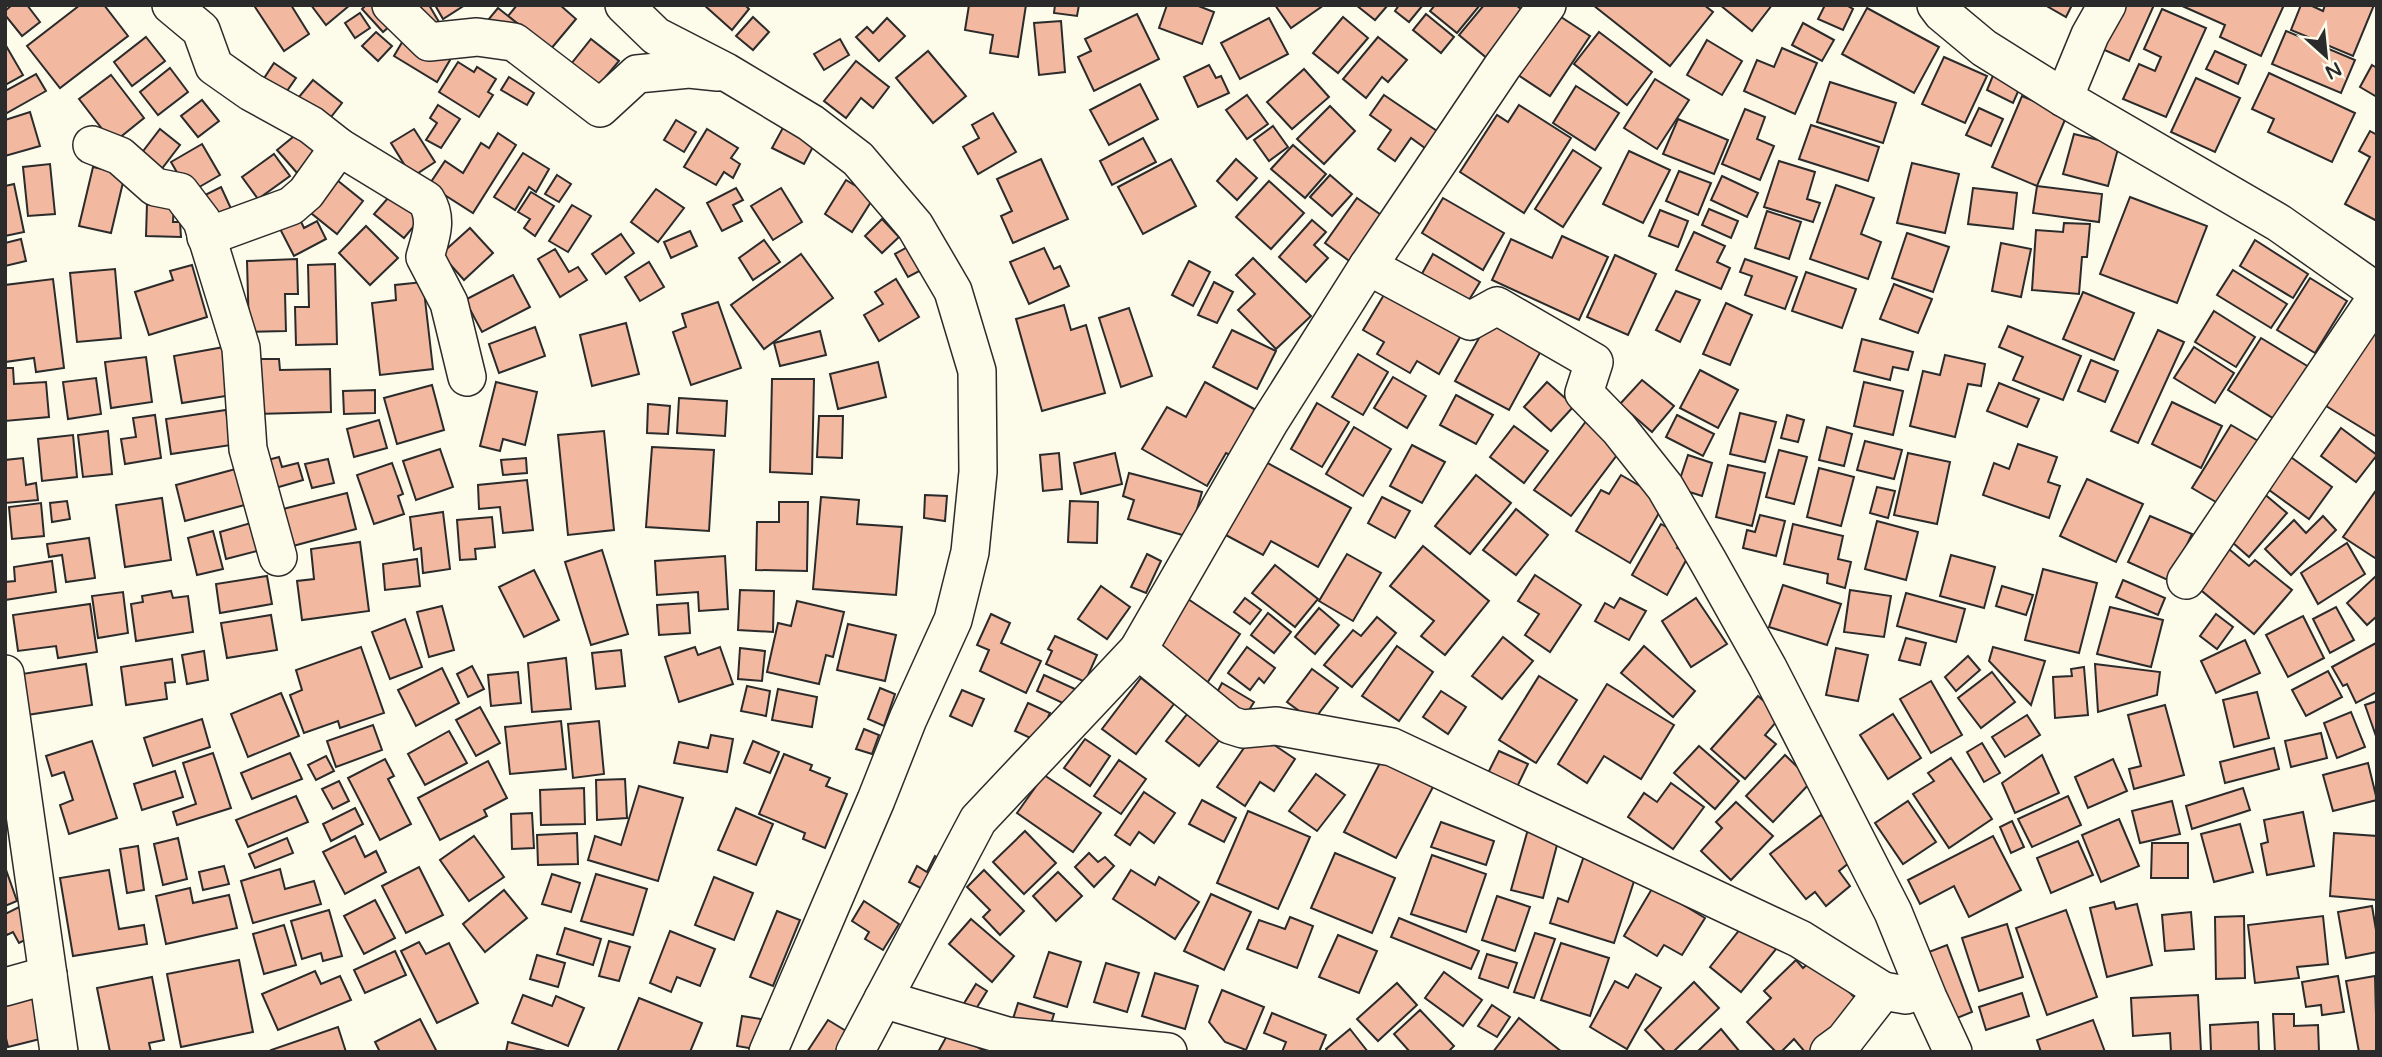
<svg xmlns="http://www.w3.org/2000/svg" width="2382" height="1057" viewBox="0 0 2382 1057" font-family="'Varela Round',sans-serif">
<rect width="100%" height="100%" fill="#fdfbea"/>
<!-- building -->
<g fill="#f2b8a0" stroke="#2b2b2b" stroke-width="2">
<polygon points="12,5 27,5 40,22 22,36 5,15 5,11"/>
<polygon points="80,5 104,5 128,36 60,88 27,46"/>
<polygon points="257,5 291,5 309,34 284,51 255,7"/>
<polygon points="311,5 350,5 326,25"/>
<polygon points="366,5 383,5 397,20 383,32 362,9"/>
<polygon points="406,5 429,5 442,27"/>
<polygon points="435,5 465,5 443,19"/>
<polygon points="517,5 560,5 576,19 550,50 508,16"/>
<polygon points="704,5 745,5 749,9 732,30"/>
<polygon points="969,5 1026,5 1018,57 990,53 993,35 965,30"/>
<polygon points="1055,5 1079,5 1077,16 1054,13"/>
<polygon points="1167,5 1196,5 1214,12 1202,44 1159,28"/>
<polygon points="1275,5 1324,5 1291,28"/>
<polygon points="1356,5 1388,5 1375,20"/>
<polygon points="1399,5 1423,5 1409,22 1395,11"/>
<polygon points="1435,5 1480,5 1457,33 1430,11"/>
<polygon points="1484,5 1516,5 1532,18 1494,64 1459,35"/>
<polygon points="1593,5 1704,5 1713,12 1670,66"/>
<polygon points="1720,5 1772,5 1752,31"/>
<polygon points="1825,5 1846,5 1853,9 1843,30 1818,19"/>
<polygon points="2045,5 2072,5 2066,17"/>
<polygon points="2119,5 2154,5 2129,61 2100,48"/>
<polygon points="2180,5 2284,5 2261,56 2220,37 2225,25"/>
<polygon points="2301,5 2310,5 2323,11 2325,5 2374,5 2353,56 2291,30"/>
<polygon points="498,8 522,27 512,39 488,20"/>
<polygon points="1867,8 1939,47 1914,93 1842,54"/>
<polygon points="2162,9 2206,28 2166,117 2123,99 2139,64 2155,71 2161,57 2144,49"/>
<polygon points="360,13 370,28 355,38 345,23"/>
<polygon points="1137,14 1159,59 1094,91 1078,57 1091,51 1085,39"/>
<polygon points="1426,14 1454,37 1441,53 1413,30"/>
<polygon points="1558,15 1590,36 1550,96 1518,75"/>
<polygon points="753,17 769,32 753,50 736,36"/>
<polygon points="1343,17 1368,38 1338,73 1313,53"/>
<polygon points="887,18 905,36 879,61 856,37 867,27 873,33"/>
<polygon points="1269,18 1288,54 1240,79 1221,43"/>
<polygon points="1061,21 1065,72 1039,75 1034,23"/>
<polygon points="1803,23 1834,40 1822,61 1792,45"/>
<polygon points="2286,31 2355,60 2341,93 2272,64"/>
<polygon points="376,32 392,46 378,61 362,46"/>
<polygon points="1599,32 1652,72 1627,105 1574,64"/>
<polygon points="407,34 450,60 437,82 394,56"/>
<polygon points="146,37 165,61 132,86 114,62"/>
<polygon points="1378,37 1407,60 1388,82 1382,77 1366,98 1343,79"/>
<polygon points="591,39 619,61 598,86 571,64"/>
<polygon points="840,39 849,55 824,70 814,54"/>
<polygon points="1707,40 1742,61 1722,95 1687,75"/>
<polygon points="5,44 23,75 5,85"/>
<polygon points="1782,48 1817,63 1795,114 1744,91 1757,60 1774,67"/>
<polygon points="928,51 966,96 933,123 896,78"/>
<polygon points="2215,51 2246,65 2238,84 2206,69"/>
<polygon points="1944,57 1987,76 1965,123 1922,104"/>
<polygon points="856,61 889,87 873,108 861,98 846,118 824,101"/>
<polygon points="458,62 474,72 477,67 496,79 488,92 493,95 479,117 439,92"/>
<polygon points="274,63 296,78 280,101 259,86"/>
<polygon points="1209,65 1216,78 1221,76 1229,93 1198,107 1184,77"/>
<polygon points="2372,65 2377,68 2377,97 2360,87"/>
<polygon points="170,68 188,92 158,115 140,92"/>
<polygon points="1304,69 1329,97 1292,129 1267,102"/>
<polygon points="1994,73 2021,85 2013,103 1987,90"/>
<polygon points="2269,73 2355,113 2332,162 2268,132 2274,119 2252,109"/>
<polygon points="36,74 46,91 5,114 5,91"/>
<polygon points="111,75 144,118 113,143 79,99"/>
<polygon points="509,77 534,93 527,105 501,90"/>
<polygon points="2196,78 2240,98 2215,152 2171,132"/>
<polygon points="1655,79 1689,100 1657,149 1624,128"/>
<polygon points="313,80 342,103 324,126 294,103"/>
<polygon points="1830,82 1896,103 1883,143 1817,122"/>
<polygon points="1140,84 1158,119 1109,145 1090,110"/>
<polygon points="1576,86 1619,113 1595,150 1553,123"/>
<polygon points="1247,95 1268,124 1247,139 1226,110"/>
<polygon points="1384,95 1437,131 1425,148 1411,138 1395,161 1378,149 1391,130 1370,115"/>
<polygon points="2022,96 2067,115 2037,186 1992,167"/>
<polygon points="202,100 219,121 198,137 181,116"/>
<polygon points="438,105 460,119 441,148 426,140 437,123 430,118"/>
<polygon points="1519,105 1571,138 1524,213 1460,172 1497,115 1508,122"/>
<polygon points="1330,106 1355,131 1324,164 1297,139"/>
<polygon points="1979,108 2003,119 1991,146 1966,135"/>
<polygon points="1745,109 1765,117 1757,139 1774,146 1760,180 1722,164"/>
<polygon points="30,112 40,146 5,156 5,120"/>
<polygon points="993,113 1016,152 978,174 963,147 979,138 972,125"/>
<polygon points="1678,119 1728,140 1714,174 1663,154"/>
<polygon points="676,120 696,132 684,152 664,140"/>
<polygon points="785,124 817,139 804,164 772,148"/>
<polygon points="1811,125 1879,147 1868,181 1799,159"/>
<polygon points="1273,126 1288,147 1269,161 1254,140"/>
<polygon points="160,129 180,145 154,179 134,163"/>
<polygon points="414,129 435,162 412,177 391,143"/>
<polygon points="707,129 738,148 731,158 740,164 733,178 724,172 716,185 684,167"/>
<polygon points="2370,131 2377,135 2377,221 2345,204 2370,157 2359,151"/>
<polygon points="298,133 319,157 298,174 277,150"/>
<polygon points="498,133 516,145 473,213 429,185 445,161 463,173 481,143 489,148"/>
<polygon points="2074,134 2119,145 2108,186 2063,174"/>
<polygon points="1143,138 1156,162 1112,185 1100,161"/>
<polygon points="202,144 220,175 189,193 171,162"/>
<polygon points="1293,145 1326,174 1305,198 1271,169"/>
<polygon points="1573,150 1601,168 1563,227 1535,209"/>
<polygon points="1629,151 1670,170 1643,223 1603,204"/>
<polygon points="523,153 549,169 536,192 529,187 515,210 494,197"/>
<polygon points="274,154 290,176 258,199 242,177"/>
<polygon points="1041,159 1068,219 1013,243 1001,216 1012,211 997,179"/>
<polygon points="1171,159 1196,206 1143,234 1118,187"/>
<polygon points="1236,159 1257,178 1237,200 1217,181"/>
<polygon points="1779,161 1815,172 1807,199 1820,203 1813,222 1764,207"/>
<polygon points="1912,163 1959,174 1945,233 1897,223"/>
<polygon points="50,164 55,214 28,216 23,167"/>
<polygon points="93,167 125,174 111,233 79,226"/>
<polygon points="1679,171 1711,183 1698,215 1666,201"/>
<polygon points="327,172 363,201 337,234 301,205"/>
<polygon points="557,175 571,184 559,202 545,194"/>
<polygon points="1330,175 1352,194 1332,216 1310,197"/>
<polygon points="1722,176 1758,193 1747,217 1711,200"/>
<polygon points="846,180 874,197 852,232 825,214"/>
<polygon points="1269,181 1304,213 1271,249 1236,217"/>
<polygon points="14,184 24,232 5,236 5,186"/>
<polygon points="1836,185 1874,198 1861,234 1881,242 1868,279 1810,259"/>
<polygon points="2037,186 2102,194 2099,222 2033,213"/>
<polygon points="221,187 234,215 208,228 195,200"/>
<polygon points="736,188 743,200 733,205 742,221 722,231 707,203"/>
<polygon points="781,188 802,222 773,240 751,206"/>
<polygon points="1973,188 2017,193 2013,229 1968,224"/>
<polygon points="656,189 684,208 658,242 631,222"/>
<polygon points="395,190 424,214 404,238 374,214"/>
<polygon points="531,192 554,206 535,236 524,228 530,219 518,212"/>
<polygon points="2130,197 2207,226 2177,303 2100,274"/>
<polygon points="1357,198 1384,217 1356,266 1325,243"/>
<polygon points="1443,198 1504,233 1483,270 1422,233"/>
<polygon points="147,203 174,203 173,222 180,222 181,237 146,236"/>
<polygon points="572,205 591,216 568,252 549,241"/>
<polygon points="1709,209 1738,221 1731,238 1702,225"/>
<polygon points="1660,210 1688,221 1678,247 1649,236"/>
<polygon points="1767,211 1801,222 1789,259 1755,248"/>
<polygon points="297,213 304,228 317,221 326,239 294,256 277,223"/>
<polygon points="882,219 899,237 882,253 865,236"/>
<polygon points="1312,220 1326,232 1314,245 1328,258 1306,282 1279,257"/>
<polygon points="2064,223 2090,224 2087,257 2082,257 2079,294 2032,290 2036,230 2063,232"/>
<polygon points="366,226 398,258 370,285 339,253"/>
<polygon points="470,228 493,253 464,280 441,254"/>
<polygon points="690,231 697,246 671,258 664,242"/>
<polygon points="1694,232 1725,246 1717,262 1730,268 1721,289 1676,270"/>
<polygon points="1907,233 1949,247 1933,292 1892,278"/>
<polygon points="621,234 634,253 606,274 592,254"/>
<polygon points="1562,236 1608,257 1579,320 1492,280 1511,239 1552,258"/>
<polygon points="21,239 26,261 5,266 5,243"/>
<polygon points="764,240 780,262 753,280 739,258"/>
<polygon points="2255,240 2308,274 2293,298 2240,266"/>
<polygon points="2001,243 2031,249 2021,297 1992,291"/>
<polygon points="913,244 927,267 908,277 895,254"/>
<polygon points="1044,248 1054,269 1060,266 1069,286 1029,304 1010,262"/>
<polygon points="555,249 569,272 578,267 587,280 560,297 538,259"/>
<polygon points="801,254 833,298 764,349 731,305"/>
<polygon points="1433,254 1480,282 1461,313 1415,286"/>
<polygon points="1615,255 1656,274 1628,335 1587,317"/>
<polygon points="1253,258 1311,316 1276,349 1238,310 1255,294 1236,275"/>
<polygon points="297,259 298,294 285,294 286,331 249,332 247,261"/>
<polygon points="1745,259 1797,277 1785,309 1745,295 1752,276 1740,272"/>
<polygon points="1189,261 1210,272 1193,306 1172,295"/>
<polygon points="649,262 664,287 640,301 625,277"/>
<polygon points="335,264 337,344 296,345 295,307 309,307 308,265"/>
<polygon points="192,265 207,317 149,335 135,292 173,280 170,271"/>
<polygon points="115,269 121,338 77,342 70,273"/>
<polygon points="2233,270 2287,304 2271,328 2217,295"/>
<polygon points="1806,272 1856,289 1842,328 1792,311"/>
<polygon points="513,275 530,307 482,332 465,300"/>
<polygon points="2310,278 2347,301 2315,353 2277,330"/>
<polygon points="53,279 64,368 36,372 34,358 5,362 5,285"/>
<polygon points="896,279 919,317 879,341 864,315 883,304 875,292"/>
<polygon points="423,282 433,369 380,375 372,303 396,300 395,285"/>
<polygon points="1214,282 1233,292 1217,323 1198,315"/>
<polygon points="1894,284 1932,299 1918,333 1880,319"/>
<polygon points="1388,288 1463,332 1439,374 1417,361 1410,373 1377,354 1384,342 1363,330"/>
<polygon points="1676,291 1700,300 1680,342 1656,330"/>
<polygon points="2083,292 2134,313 2114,360 2063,339"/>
<polygon points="718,302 741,368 691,385 673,332 686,327 682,314"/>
<polygon points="1726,303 1752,315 1730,365 1703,354"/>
<polygon points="1064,305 1071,330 1086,325 1105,393 1042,411 1016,319"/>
<polygon points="1129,308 1152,376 1121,387 1099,318"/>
<polygon points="2214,311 2255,337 2236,367 2195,342"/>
<polygon points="1489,320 1542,349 1509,410 1455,381"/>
<polygon points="626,323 639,374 592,386 580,335"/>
<polygon points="2008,326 2081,356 2063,400 2013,380 2023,357 1999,347"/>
<polygon points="535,327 545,356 499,373 489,344"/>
<polygon points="1232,330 1276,351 1257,389 1213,367"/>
<polygon points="2158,330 2184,342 2138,443 2111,431"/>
<polygon points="820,331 826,355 780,366 774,343"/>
<polygon points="2371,331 2377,335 2377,437 2326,406"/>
<polygon points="2261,338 2309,367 2276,420 2228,390"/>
<polygon points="1862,339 1913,352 1908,370 1893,367 1890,380 1854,371"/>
<polygon points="224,347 232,395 182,403 174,356"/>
<polygon points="2194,347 2234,373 2215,403 2174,378"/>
<polygon points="1358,354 1388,372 1363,415 1332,397"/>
<polygon points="1945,355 1985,364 1981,386 1968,384 1955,437 1910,426 1923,371 1940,375"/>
<polygon points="146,357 152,402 111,408 105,362"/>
<polygon points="255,359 279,359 280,370 330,369 331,412 256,414"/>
<polygon points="2091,360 2118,371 2105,402 2078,391"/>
<polygon points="878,362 886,397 838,409 830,374"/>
<polygon points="5,368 13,368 14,384 46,382 49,417 5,421"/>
<polygon points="1700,370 1738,390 1718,428 1680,408"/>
<polygon points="1393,377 1426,396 1407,428 1374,408"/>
<polygon points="96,378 101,414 68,419 63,382"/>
<polygon points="772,379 814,379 812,474 770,472"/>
<polygon points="1642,380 1674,406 1652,432 1620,404"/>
<polygon points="496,382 537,392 525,445 503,439 500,451 480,446"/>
<polygon points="1205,382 1256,410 1230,455 1226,453 1207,486 1142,449 1167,407 1186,417"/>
<polygon points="1547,382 1574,406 1551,431 1524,407"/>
<polygon points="1864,382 1903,391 1893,435 1854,426"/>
<polygon points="1999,383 2039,399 2027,427 1987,411"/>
<polygon points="432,385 444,430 397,444 384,398"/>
<polygon points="375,390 375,413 344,414 343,391"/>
<polygon points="1456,395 1493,415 1476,444 1440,425"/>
<polygon points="679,398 727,401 725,436 677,433"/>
<polygon points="2172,402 2222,426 2201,468 2152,444"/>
<polygon points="1317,403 1349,422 1322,467 1291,449"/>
<polygon points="648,404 670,406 668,434 647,433"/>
<polygon points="226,410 231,445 171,454 166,419"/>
<polygon points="1593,412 1623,447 1571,516 1534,490"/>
<polygon points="1740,413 1776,422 1765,462 1730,454"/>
<polygon points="155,415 161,458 125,464 121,439 136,437 133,418"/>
<polygon points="1677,415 1714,434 1703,456 1666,437"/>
<polygon points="1787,415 1804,420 1798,442 1781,438"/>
<polygon points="819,416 843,416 842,458 817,457"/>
<polygon points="379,420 387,448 354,457 347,429"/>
<polygon points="2231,425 2260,442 2221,505 2192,488"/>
<polygon points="1514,426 1548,451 1524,483 1490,457"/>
<polygon points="1354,427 1391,449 1363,496 1326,474"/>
<polygon points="1827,427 1852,434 1844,466 1819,460"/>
<polygon points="2341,428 2377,455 2356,482 2321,456"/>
<polygon points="108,431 112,474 83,477 78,435"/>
<polygon points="604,431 614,530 568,535 558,435"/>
<polygon points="73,435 77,477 42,481 38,439"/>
<polygon points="1865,441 1902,450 1894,479 1857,470"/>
<polygon points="2018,444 2057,457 2048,482 2060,486 2049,518 1983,495 1994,463 2009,469"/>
<polygon points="1412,445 1445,462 1422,503 1390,486"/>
<polygon points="652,447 714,450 709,531 646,527"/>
<polygon points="440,449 453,487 416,500 403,461"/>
<polygon points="1779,450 1807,457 1794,504 1766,497"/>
<polygon points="1059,453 1062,489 1043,491 1040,455"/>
<polygon points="1115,453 1122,484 1081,494 1074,463"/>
<polygon points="1908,453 1950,462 1937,524 1894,515"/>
<polygon points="1688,455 1712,463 1702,496 1677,488"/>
<polygon points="2288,455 2332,487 2309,519 2265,487"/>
<polygon points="279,457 282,467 298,463 303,480 272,489 264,461"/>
<polygon points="23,458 26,485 36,483 38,500 5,503 5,460"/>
<polygon points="526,458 527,473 503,475 501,460"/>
<polygon points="328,459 334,483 312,488 305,464"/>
<polygon points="1262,460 1351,508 1318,567 1271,541 1263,555 1222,533"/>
<polygon points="392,463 403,494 398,496 404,514 374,524 357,475"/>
<polygon points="1728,465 1765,473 1752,526 1716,517"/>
<polygon points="243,467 252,503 185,521 176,485"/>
<polygon points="1819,468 1854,477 1841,526 1807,517"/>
<polygon points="1129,473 1202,492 1189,537 1128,519 1134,500 1123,496"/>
<polygon points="1476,475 1511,503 1470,554 1435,526"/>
<polygon points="1621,475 1666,501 1630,563 1576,531 1601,490 1609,494"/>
<polygon points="2087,479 2143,504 2116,562 2060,536"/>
<polygon points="527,480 533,530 503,533 500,507 479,509 478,485"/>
<polygon points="1877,487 1895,491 1888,518 1870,513"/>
<polygon points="2377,489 2377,556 2375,558 2343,537"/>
<polygon points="2262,492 2287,513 2249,557 2224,535"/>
<polygon points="347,493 356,529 293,546 283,509"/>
<polygon points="925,495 947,496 945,521 924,518"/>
<polygon points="821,497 859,500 857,524 902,527 896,595 813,589"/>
<polygon points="1382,497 1410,511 1395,538 1368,523"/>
<polygon points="162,498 171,560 125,567 116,505"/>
<polygon points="67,501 70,519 52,522 50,503"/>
<polygon points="1070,501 1098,502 1097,543 1068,542"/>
<polygon points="779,502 808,502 807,571 756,570 757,522 779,522"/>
<polygon points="41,503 44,536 12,539 9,507"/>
<polygon points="1516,509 1548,535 1516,575 1483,550"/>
<polygon points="443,512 450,569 423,573 421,548 414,550 410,517"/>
<polygon points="1760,515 1785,521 1776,556 1743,548 1747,530 1755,532"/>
<polygon points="2150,516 2192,534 2170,581 2128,562"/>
<polygon points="2323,516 2336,530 2291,575 2265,549 2294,520 2306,533"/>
<polygon points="492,517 495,547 475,549 476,559 460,560 457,520"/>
<polygon points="258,521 265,549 226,559 220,532"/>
<polygon points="1877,521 1918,532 1906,580 1865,569"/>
<polygon points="1661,524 1684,537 1677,548 1689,555 1667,595 1632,575"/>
<polygon points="1793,524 1843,536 1838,559 1851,562 1845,588 1827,583 1828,574 1784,564"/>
<polygon points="213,531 223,569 197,575 188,538"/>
<polygon points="89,538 95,578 66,582 62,555 49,557 47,544"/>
<polygon points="360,542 369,611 302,620 297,581 314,579 311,549"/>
<polygon points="2347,543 2365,574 2318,604 2301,573"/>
<polygon points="2223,544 2249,566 2255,560 2292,590 2254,634 2191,582"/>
<polygon points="1423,546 1489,601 1445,655 1421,636 1434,621 1390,586"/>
<polygon points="602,550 628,634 591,645 565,562"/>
<polygon points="1147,554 1161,561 1146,593 1131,587"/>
<polygon points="1347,554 1381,573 1353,621 1319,601"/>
<polygon points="1951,555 1995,567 1984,608 1940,596"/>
<polygon points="725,556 728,609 699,611 698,592 657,595 655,561"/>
<polygon points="417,559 420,586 385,590 383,564"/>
<polygon points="52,561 56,592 5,600 5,582 15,581 14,567"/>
<polygon points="1275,565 1318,599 1295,627 1252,593"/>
<polygon points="2043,569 2097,583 2079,653 2025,640"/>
<polygon points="534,570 559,620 524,637 499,587"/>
<polygon points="1535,575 1581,605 1550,652 1525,635 1539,614 1518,601"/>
<polygon points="2377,575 2377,616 2367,625 2347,603"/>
<polygon points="267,576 272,604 220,613 216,584"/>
<polygon points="2123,580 2165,598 2158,615 2116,597"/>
<polygon points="1783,585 1841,604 1827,645 1769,627"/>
<polygon points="1101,586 1130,607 1107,639 1078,619"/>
<polygon points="2002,586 2033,595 2026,615 1996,606"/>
<polygon points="740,590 774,591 773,632 738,630"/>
<polygon points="1850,590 1891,596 1884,637 1844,632"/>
<polygon points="171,591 173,598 188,596 193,632 136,641 131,604 143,602 142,596"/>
<polygon points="123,592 128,633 98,638 92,596"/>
<polygon points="1906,593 1965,609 1956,642 1897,626"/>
<polygon points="1185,597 1240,634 1207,683 1152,646"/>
<polygon points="1245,598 1261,610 1250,624 1234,612"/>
<polygon points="1620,598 1646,611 1629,640 1595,621 1605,603 1614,608"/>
<polygon points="1696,598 1727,644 1691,667 1662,621"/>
<polygon points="797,601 844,612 833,657 826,655 819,684 767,672 778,623 791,626"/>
<polygon points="688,603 690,633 659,635 657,605"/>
<polygon points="90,604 97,652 58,658 56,646 18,651 13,615"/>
<polygon points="442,606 454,650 429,657 417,612"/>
<polygon points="2110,607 2163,620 2151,667 2097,654"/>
<polygon points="2336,607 2354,640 2330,653 2313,619"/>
<polygon points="1319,608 1339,625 1315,654 1295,637"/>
<polygon points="1268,613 1291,632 1274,653 1251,635"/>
<polygon points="991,614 1010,623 1001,643 1041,661 1026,693 980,671 989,650 977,645"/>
<polygon points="2216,614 2233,627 2217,649 2200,636"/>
<polygon points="271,615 277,650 227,658 221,623"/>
<polygon points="2303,616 2324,658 2288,677 2266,635"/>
<polygon points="1377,617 1396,633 1352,687 1324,665 1353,630 1361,636"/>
<polygon points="405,619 422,667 390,679 372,632"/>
<polygon points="848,624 896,635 885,681 837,670"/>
<polygon points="1055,636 1097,655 1085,682 1046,664 1052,651 1048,649"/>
<polygon points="1503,637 1533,661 1502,699 1472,676"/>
<polygon points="1906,638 1926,643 1920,665 1899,660"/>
<polygon points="2245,640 2260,673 2216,693 2201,661"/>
<polygon points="2376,643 2377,692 2356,703 2347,684 2343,686 2332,667"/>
<polygon points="1397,646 1433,672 1399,721 1362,696"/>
<polygon points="1644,646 1695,691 1673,717 1621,673"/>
<polygon points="361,647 384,713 340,728 338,721 304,733 290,695 302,690 296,670"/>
<polygon points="695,647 698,655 720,647 733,684 679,702 665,657"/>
<polygon points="1247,647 1275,668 1264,683 1259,678 1250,690 1228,673"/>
<polygon points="1993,647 2045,661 2031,705 1989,661"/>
<polygon points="740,648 765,651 762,681 738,679"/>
<polygon points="1836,648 1868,655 1858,701 1826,695"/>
<polygon points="621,650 625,686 596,689 592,653"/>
<polygon points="204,651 208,680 187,684 182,655"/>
<polygon points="1968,656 1980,670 1956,691 1945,677"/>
<polygon points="566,658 571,709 532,712 528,663"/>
<polygon points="172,659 175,682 165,683 167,699 126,705 121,667"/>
<polygon points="86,664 92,705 27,715 22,674"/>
<polygon points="2095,664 2160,672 2157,695 2098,712"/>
<polygon points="472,666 484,689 468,697 457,674"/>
<polygon points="2084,667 2088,715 2055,718 2053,677 2072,676 2071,669"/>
<polygon points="442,668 459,703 416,726 398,690"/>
<polygon points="1312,669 1338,688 1313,721 1287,702"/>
<polygon points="2328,671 2342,697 2306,716 2292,690"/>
<polygon points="518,672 521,703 491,706 488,675"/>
<polygon points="1992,672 2015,702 1981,728 1958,698"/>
<polygon points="1044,675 1075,689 1067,705 1037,691"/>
<polygon points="1539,676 1577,700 1536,763 1499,740"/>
<polygon points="1141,678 1174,704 1136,754 1102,729"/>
<polygon points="1931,681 1962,735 1931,753 1900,699"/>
<polygon points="1222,683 1254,702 1243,720 1212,702"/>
<polygon points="1607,684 1674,725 1641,779 1604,756 1587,783 1558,764"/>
<polygon points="747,686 770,691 766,716 741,711"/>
<polygon points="880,688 895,694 884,726 868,719"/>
<polygon points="778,689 817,697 812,727 772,720"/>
<polygon points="962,690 984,699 972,726 950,716"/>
<polygon points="1441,691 1466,707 1448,734 1423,717"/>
<polygon points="2257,692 2269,738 2234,747 2223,700"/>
<polygon points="281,693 299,736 248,757 231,714"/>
<polygon points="1758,696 1781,716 1765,735 1776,744 1745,779 1711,749"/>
<polygon points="2377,701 2377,739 2365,705"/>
<polygon points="1028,703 1050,713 1037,741 1015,731"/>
<polygon points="2165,705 2184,775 2134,789 2129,769 2141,766 2128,715"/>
<polygon points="480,707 500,743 476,756 456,720"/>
<polygon points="2351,712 2365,747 2337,758 2324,723"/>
<polygon points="1188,713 1221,738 1199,766 1166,741"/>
<polygon points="1893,714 1921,758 1888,779 1860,735"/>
<polygon points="2027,715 2040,735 2005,757 1992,737"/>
<polygon points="202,719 210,747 153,766 144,738"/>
<polygon points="561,721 566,769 510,774 505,727"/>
<polygon points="599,721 604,774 573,778 568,724"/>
<polygon points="373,725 382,750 336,767 327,741"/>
<polygon points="864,729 879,735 872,754 856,749"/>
<polygon points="449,731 467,763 425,785 408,754"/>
<polygon points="1255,732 1295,759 1274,791 1260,782 1245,806 1217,787"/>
<polygon points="2321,733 2327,758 2291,767 2285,741"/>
<polygon points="711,735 733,739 727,772 674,763 679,742 708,748"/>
<polygon points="1085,739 1110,756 1090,786 1064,768"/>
<polygon points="92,741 117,818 69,834 60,805 73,800 64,772 52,776 46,756"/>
<polygon points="753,741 779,752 770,773 744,763"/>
<polygon points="1982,743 2000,773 1984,782 1967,752"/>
<polygon points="1699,746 1739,781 1715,809 1674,773"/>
<polygon points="2274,748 2279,769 2225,783 2220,762"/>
<polygon points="1499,751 1528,764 1517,787 1488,773"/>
<polygon points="213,753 231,808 177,825 173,812 196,804 183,763"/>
<polygon points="290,753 302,779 252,799 241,773"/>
<polygon points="784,754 812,765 810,770 830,778 826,786 847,794 825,848 803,839 805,833 759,814"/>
<polygon points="1785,755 1812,781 1773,822 1746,796"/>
<polygon points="2042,755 2059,793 2015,813 2002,783"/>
<polygon points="326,756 334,771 316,780 308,765"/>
<polygon points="1951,758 1992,819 1949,848 1913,794 1934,781 1928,773"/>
<polygon points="385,759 394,776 388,779 411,824 380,840 348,778"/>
<polygon points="2113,759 2127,791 2088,808 2075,777"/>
<polygon points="1119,760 1146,779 1121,814 1094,796"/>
<polygon points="488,761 507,798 484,810 487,816 440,840 418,798"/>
<polygon points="1381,761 1433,787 1396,858 1344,832"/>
<polygon points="2368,763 2377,800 2333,811 2323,775"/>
<polygon points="175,771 183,797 142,810 134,784"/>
<polygon points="1316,774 1345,795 1317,831 1289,811"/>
<polygon points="1044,775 1101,813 1073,852 1017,813"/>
<polygon points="625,779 627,818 597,820 596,780"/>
<polygon points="339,781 349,801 333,809 322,789"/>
<polygon points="1671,783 1704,807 1673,849 1628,817 1644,793 1657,802"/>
<polygon points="639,786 683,798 658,881 588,860 595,836 621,845"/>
<polygon points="584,788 585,824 541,825 540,790"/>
<polygon points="2243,788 2250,810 2192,829 2186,806"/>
<polygon points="1144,792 1175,813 1154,843 1139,832 1130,845 1115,835"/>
<polygon points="296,796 308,822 248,847 236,820"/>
<polygon points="2068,796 2081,825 2032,847 2018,819"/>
<polygon points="1202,800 1236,818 1224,842 1189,824"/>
<polygon points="1908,801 1936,842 1903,864 1875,823"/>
<polygon points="2172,801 2180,834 2140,843 2132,811"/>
<polygon points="1736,802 1773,836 1731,880 1701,851 1722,828 1716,822"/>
<polygon points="355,808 363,824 331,841 323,824"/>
<polygon points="736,808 773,824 756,865 718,850"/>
<polygon points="1248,811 1310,837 1278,909 1217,883"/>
<polygon points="2303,812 2314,866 2267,875 2261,844 2268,842 2264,820"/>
<polygon points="532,813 534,848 512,849 511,814"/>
<polygon points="1821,815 1855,858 1839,871 1850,886 1826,906 1815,892 1806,899 1770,854"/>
<polygon points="2119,819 2139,866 2101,882 2082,835"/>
<polygon points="2012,821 2024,847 2011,853 2000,827"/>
<polygon points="1441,822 1494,841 1486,865 1431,847"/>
<polygon points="1530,822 1561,830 1543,898 1511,890"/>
<polygon points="2240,824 2253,872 2214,882 2201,834"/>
<polygon points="1025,831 1056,863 1024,894 993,862"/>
<polygon points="577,833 578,864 538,865 537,835"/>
<polygon points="2334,833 2377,836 2376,900 2330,896"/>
<polygon points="355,836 365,857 376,851 386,872 345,894 323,852"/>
<polygon points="474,836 504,877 469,901 440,860"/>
<polygon points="1993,836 2021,890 1969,917 1954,886 1920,904 1908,880"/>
<polygon points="178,838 187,879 163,885 154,844"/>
<polygon points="287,838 293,853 255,868 249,854"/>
<polygon points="2078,841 2093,875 2051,893 2037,858"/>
<polygon points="2152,843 2188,843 2188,878 2151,878"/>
<polygon points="138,846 144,890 127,893 120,849"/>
<polygon points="1089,853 1098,862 1105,857 1114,866 1094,887 1075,867"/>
<polygon points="1335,853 1395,878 1372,933 1311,908"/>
<polygon points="1432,855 1486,874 1466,932 1411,914"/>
<polygon points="935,856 948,864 932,894 909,882 917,866 927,872"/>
<polygon points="1584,856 1637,872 1614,943 1550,923 1558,898 1568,902"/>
<polygon points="224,866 229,884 203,890 199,872"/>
<polygon points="5,867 17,901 5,906"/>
<polygon points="419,867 443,915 406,933 382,886"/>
<polygon points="280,869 285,889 314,881 321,904 253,923 241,881"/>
<polygon points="109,870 119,929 144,925 147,944 73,956 60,878"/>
<polygon points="984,870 1024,911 1000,935 983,917 990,910 967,887"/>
<polygon points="1131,870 1155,885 1159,877 1199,902 1175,939 1113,899"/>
<polygon points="1058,872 1082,896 1056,921 1033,896"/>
<polygon points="552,874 580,883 571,912 542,904"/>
<polygon points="596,874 647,889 633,935 581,921"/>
<polygon points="714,877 753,893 734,940 695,925"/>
<polygon points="1653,887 1705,918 1682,955 1664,945 1657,956 1624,936"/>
<polygon points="190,888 193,903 229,895 237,928 166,944 156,896"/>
<polygon points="504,890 527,918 485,952 463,924"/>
<polygon points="1211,894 1251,912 1224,970 1184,951"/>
<polygon points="1497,896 1530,907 1515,951 1482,940"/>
<polygon points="375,900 395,938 364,954 344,916"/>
<polygon points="864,901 899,924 883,950 865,939 869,932 852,921"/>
<polygon points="2114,902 2116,909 2137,904 2152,965 2107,977 2090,908"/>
<polygon points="2372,906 2377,936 2377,952 2346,958 2338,912"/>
<polygon points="19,907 33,936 19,943 13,932 7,935 5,931 5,914"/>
<polygon points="329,910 342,956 323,961 321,953 302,959 291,921"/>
<polygon points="2066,910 2097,997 2047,1015 2016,928"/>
<polygon points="777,911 800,920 773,986 750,977"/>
<polygon points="2191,912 2194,949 2165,951 2162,915"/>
<polygon points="2244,916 2245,978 2216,979 2215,917"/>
<polygon points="2323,916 2328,964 2297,967 2299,978 2255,983 2248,925"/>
<polygon points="1290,917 1313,926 1297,968 1247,949 1259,920 1285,929"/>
<polygon points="1399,918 1479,951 1471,969 1391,937"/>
<polygon points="971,919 1014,956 992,982 949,944"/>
<polygon points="1745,923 1777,948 1741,992 1710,967"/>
<polygon points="2007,924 2023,977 1979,991 1962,938"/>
<polygon points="284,925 296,965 264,974 253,934"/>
<polygon points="565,928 601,939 593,965 557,954"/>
<polygon points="670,931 715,949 700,986 677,977 671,992 650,983"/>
<polygon points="1535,933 1555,939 1534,998 1514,992"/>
<polygon points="1338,935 1377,951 1359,993 1319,977"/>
<polygon points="609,941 630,947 619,981 599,976"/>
<polygon points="419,942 426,954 449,943 478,1003 437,1023 401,951"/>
<polygon points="1561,943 1609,958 1590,1016 1541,1000"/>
<polygon points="1947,945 1972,1012 1947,1022 1921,955"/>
<polygon points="395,951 406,975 365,993 354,970"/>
<polygon points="1049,952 1081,962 1067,1007 1034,997"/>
<polygon points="1487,954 1517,963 1508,988 1479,978"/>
<polygon points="537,955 565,963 558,987 530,979"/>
<polygon points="1815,957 1861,1004 1811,1052 1805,1052 1794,1039 1781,1052 1776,1052 1747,1022 1771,998 1764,991 1796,960 1803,968"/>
<polygon points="239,960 253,1032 181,1047 167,974"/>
<polygon points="1106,963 1139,973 1127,1012 1094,1002"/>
<polygon points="315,971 321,984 340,976 351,1000 278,1030 262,994"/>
<polygon points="1444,972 1482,1000 1463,1026 1425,998"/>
<polygon points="1155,973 1198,986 1185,1029 1142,1016"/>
<polygon points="1636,974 1661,988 1627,1049 1590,1027 1615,981 1628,988"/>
<polygon points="2338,976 2344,1012 2322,1015 2321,1005 2306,1007 2302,982"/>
<polygon points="2375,976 2377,1052 2359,1052 2346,981"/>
<polygon points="152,977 164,1040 149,1043 151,1052 110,1052 97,988"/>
<polygon points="1694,982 1719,1008 1673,1052 1666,1052 1645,1030"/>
<polygon points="1397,983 1417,1005 1378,1041 1357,1019"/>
<polygon points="976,984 987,991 974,1012 963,1005"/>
<polygon points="1222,990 1264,1007 1246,1050 1225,1042 1209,1022"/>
<polygon points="32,992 44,1038 8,1047 5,1034 5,998"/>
<polygon points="2022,993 2029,1016 1986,1030 1979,1007"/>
<polygon points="523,995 552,1006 556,996 584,1008 568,1046 512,1023"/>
<polygon points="2198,995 2201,1052 2171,1052 2170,1033 2133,1036 2131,998"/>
<polygon points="639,998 702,1023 690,1052 617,1052"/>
<polygon points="1018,1003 1054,1014 1048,1033 1012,1022"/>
<polygon points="1492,1005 1510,1017 1497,1037 1478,1026"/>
<polygon points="1420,1010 1454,1046 1448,1052 1410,1052 1394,1034"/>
<polygon points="1272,1013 1326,1035 1319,1052 1282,1052 1286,1042 1264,1033"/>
<polygon points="2273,1014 2294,1014 2294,1026 2318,1025 2319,1052 2275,1052"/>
<polygon points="742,1016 761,1019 755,1049 737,1046"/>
<polygon points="1519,1018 1562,1052 1493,1052"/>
<polygon points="420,1019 437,1052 380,1052 375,1042"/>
<polygon points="828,1020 851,1034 839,1052 807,1052"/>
<polygon points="2093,1020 2105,1052 2041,1052 2037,1040"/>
<polygon points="2258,1022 2259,1052 2211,1052 2210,1025"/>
<polygon points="338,1027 346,1052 272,1052 271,1050"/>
<polygon points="1350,1029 1368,1052 1328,1052 1326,1049"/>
<polygon points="1721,1029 1740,1052 1697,1052"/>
<polygon points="949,1032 987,1052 938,1052"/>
<polygon points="508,1042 550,1052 506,1052"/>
</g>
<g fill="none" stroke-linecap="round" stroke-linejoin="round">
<defs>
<g id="street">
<path d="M171,5L201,30L214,66L251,92L311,125L339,147L426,200C438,219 431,236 425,257L449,303L467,377"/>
<polyline points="391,5 429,42 477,37 514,42 600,108 637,74 689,69 718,72"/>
<polyline points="624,5 656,36 726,72 811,123 858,159 915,226 953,291 977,371 978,472 970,552 953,620 908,719 876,800 768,1052"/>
<polyline points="1936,5 1942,13 1984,48 2064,98 2279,223 2377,292"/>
<polyline points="2064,98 2090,35 2107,5"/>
<polyline points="92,145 120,156 155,187 180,192 202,221 241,348 248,449 278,557"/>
<polyline points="206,237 291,206 306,193 339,147"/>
<polyline points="1368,266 1470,321 1497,306 1594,362 1584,393 1619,429 1665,487 1708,561 1768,668 1893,912 1928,998 1953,1052"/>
<polyline points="2186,580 2377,297"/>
<polyline points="1138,650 1230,725 1243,729 1276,726 1392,747 1800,939 1883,991"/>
<polyline points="5,674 59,1052"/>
<polyline points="5,987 48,975"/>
<polyline points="883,999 1007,1036 1168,1052"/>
<polyline points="855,1052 978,820 1138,650 1270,421 1368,266 1502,67 1547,5"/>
<polyline points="1829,1052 1844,1041 1883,991 1906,995"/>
</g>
</defs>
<!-- street casing -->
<use href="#street" stroke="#2b2b2b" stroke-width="40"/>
<!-- street -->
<use href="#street" stroke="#fdfbea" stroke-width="37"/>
</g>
<!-- border -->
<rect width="2382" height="1057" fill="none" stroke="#2b2b2b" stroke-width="14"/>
<!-- north arrow -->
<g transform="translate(2326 56) rotate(153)" stroke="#fdfbea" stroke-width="5" paint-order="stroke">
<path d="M0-5L12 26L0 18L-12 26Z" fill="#2b2b2b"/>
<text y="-10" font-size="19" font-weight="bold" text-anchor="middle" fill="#2b2b2b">N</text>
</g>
</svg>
